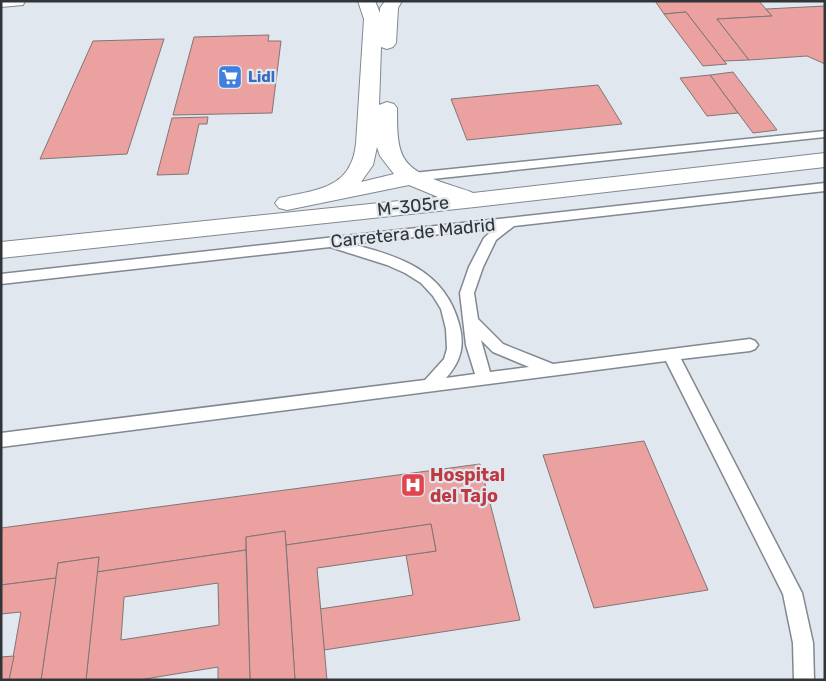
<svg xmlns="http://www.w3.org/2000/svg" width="826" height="681" viewBox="0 0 826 681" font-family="Rubik,sans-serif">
<rect width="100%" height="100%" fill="#e1e7ee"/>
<!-- building -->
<g fill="#eaa19f" stroke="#807676" fill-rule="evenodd">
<polygon points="655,1 759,1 772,16 717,19 749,60 724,61 686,12 664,14"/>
<polygon points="825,6 825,64 807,56 749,60 717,19 772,16 766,9"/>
<polygon points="686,12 724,61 727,64 703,66 664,14"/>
<polygon points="269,35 268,41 281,41 272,113 173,115 194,37"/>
<polygon points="164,39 127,154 40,159 93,41"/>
<polygon points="733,72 777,130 753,133 710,75"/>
<polygon points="710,75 738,113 707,116 680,78"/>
<polygon points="598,85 622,124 467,140 451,99"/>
<polygon points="208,117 207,124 199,124 188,174 157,175 172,118"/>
<polygon points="644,441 708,590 594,608 543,455"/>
<polygon points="480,464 520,620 324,650 320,609 413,595 406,555 436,551 431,524 286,545 285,531 246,537 246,550 97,572 99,557 58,563 56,578 1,585 1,528"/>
<polygon points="431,524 436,551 317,568 327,680 295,680 286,545"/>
<polygon points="285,531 295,680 250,680 246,537"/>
<path d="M246,550L250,680H218V667L139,680H86L97,572ZM218,583L219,625L121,640L124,597Z"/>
<polygon points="99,557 86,680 41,680 58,563"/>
<polygon points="56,578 41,680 9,680 21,612 1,614 1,585"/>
<polygon points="14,656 9,680 1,680 1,657"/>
</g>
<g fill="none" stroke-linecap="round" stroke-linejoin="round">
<defs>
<g id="lane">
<polygon points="825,131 825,137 413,181 407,177 413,173"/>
<path d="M825,183V191L514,226L496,240L483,267L474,293L478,319L503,344L553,364L750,339L755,341L758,345L755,349L750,351L681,359L802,593L813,643L814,680H794L793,643L783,594L666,361L1,447V433L425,380L444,359L447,349L446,329L441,309L433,296L421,283L405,273L387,265L330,247L1,284V274ZM495,228L484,238L469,267L460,293L466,345L475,374L446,378C461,361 465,346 459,324C445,271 400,256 351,244ZM481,340L493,352L529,367L490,372Z"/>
</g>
<g id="secondary">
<polygon points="1,1 25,1 23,5 1,7"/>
<path d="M358,1H375L380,13V8L385,1H402L398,8L396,43L393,47L387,49L381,47L379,105L387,102L394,104L397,108C397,156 399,168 447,184C455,187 465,189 473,193L825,153V167L475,207L1,258V242L438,197L409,185L287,210L279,208L275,203L279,198C303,192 340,191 351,163C354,158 355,150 356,144L364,19ZM377,147L380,156L394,174L361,182L373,165Z"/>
</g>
</defs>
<!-- lane casing -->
<use href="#lane" stroke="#82888f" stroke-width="3"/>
<!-- secondary casing -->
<use href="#secondary" stroke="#82888f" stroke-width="2"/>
<!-- lane -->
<use href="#lane" fill="#fff" fill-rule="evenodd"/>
<!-- secondary -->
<use href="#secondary" fill="#fff" fill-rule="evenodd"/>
</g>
<!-- icons -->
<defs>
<symbol id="supermarket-square" viewBox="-11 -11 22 22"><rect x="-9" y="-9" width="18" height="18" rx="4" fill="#3f7fe0" stroke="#e1e7ee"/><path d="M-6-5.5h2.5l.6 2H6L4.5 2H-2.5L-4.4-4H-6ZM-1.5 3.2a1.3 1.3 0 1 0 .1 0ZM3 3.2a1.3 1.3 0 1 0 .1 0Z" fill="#fff"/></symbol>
<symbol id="hospital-square" viewBox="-11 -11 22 22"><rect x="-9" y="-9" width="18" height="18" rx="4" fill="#e0444e" stroke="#e1e7ee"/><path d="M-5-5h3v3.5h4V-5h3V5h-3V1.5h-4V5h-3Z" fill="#fff"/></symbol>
</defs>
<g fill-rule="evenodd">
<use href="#supermarket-square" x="216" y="63" width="28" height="28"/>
<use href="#hospital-square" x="399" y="471" width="28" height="28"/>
</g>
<g text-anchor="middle" stroke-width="4.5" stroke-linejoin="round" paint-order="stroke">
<!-- far-shop labels -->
<g font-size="15" font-weight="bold" fill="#366cbe" stroke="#e1e7ee" text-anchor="start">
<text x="248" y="82">Lidl</text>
</g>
<!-- street labels -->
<g font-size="18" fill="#323538" stroke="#e1e7ee">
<text transform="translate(413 206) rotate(-6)" y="6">M-305re</text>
<text transform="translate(413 233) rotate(-6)" y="6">Carretera de Madrid</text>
</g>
<!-- health labels -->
<g font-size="18" font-weight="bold" fill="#be3a42" stroke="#e1e7ee" text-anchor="start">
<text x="430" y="481">Hospital<tspan x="430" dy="21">del Tajo</tspan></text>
</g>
</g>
<!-- border -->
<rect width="826" height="681" fill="none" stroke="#323538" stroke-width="5"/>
</svg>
